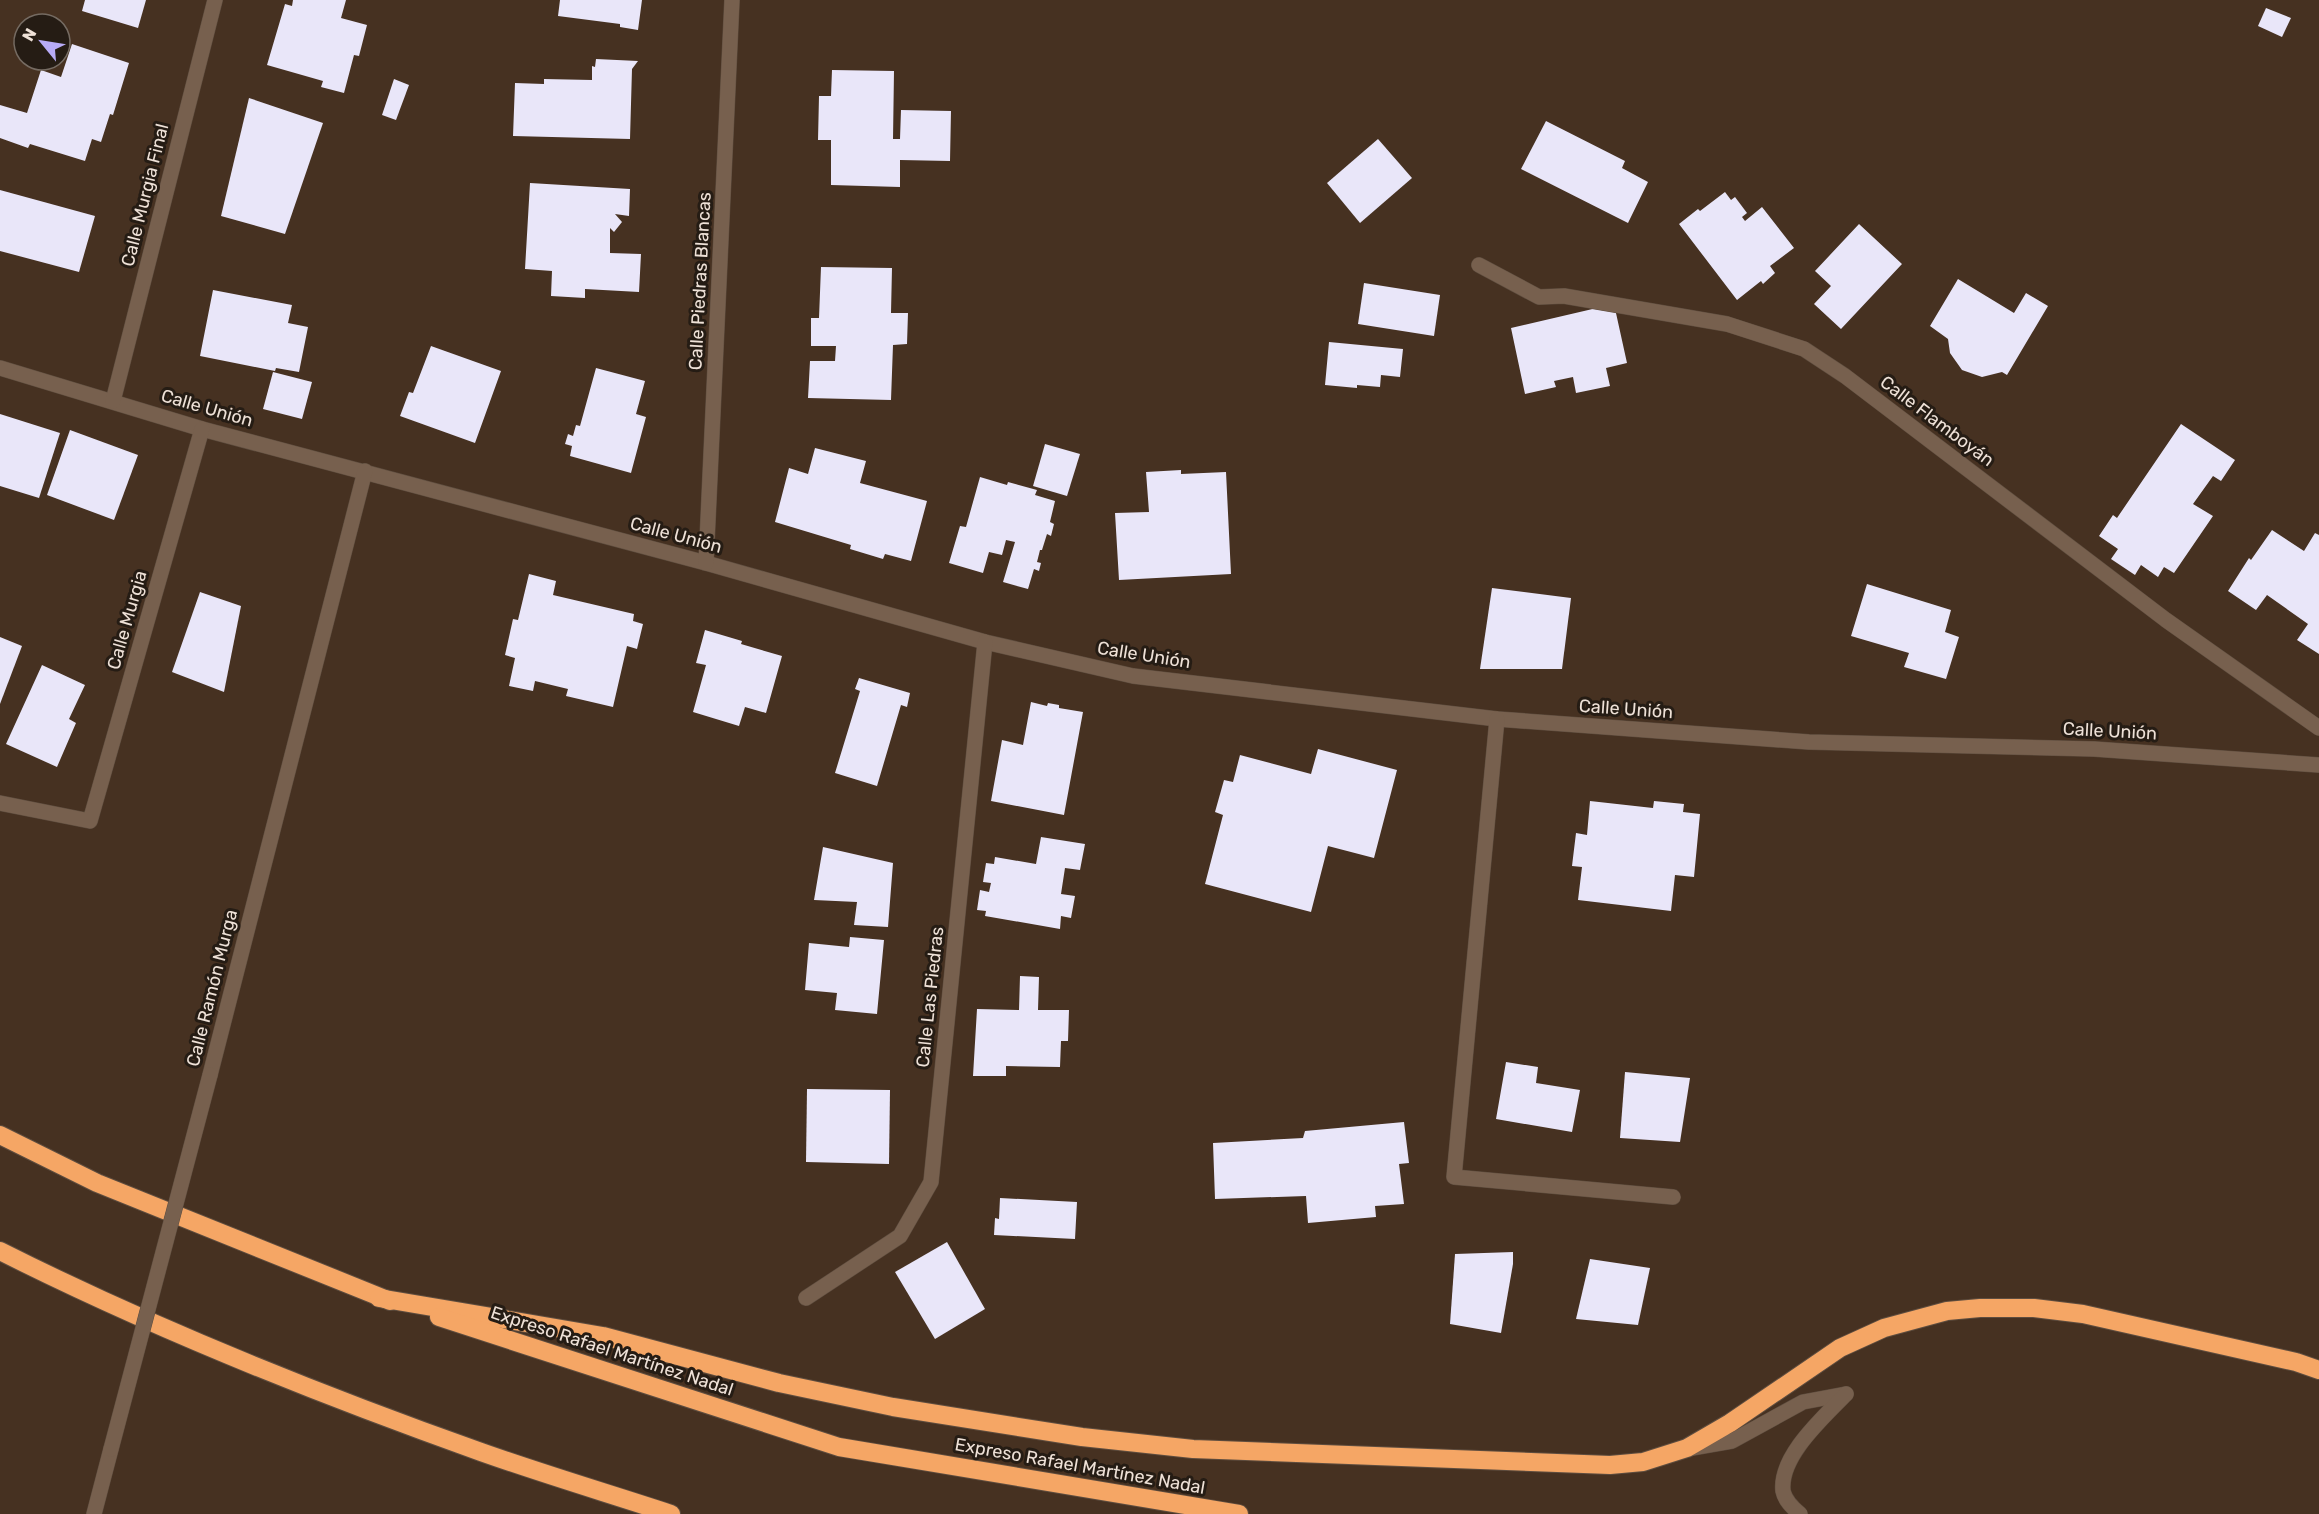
<svg xmlns="http://www.w3.org/2000/svg" width="2319" height="1514" viewBox="0 0 2319 1514" font-family="Rubik,sans-serif">
<rect width="100%" height="100%" fill="#463121"/>
<!-- building -->
<g fill="#e9e6f9">
<polygon points="85,0 146,0 138,28 82,11"/>
<polygon points="293,0 346,0 341,18 367,25 359,56 354,55 344,93 321,87 323,81 267,65 285,4 292,6"/>
<polygon points="560,0 642,0 638,30 620,27 620,24 558,16"/>
<polygon points="2266,8 2291,18 2282,37 2258,26"/>
<polygon points="72,44 129,63 113,115 110,114 101,142 92,139 85,161 30,144 28,148 0,138 0,105 27,113 41,70 61,77"/>
<polygon points="596,59 638,61 632,69 630,139 513,136 515,83 544,84 544,79 592,80 592,66 595,67"/>
<polygon points="832,70 894,71 893,139 900,139 901,110 951,111 950,161 900,160 900,187 831,185 831,140 818,140 819,96 831,96"/>
<polygon points="394,79 409,85 396,120 382,115"/>
<polygon points="249,98 323,123 285,234 221,216"/>
<polygon points="1546,121 1625,161 1622,168 1648,182 1628,223 1521,169"/>
<polygon points="1378,139 1412,178 1360,223 1327,183"/>
<polygon points="530,183 630,189 629,216 615,214 622,222 614,232 610,228 610,253 641,254 639,292 585,289 585,298 551,296 552,271 525,269"/>
<polygon points="0,190 95,216 79,272 0,251"/>
<polygon points="1725,192 1731,200 1735,197 1747,213 1742,217 1745,221 1762,207 1794,248 1770,266 1775,273 1763,284 1761,281 1737,300 1679,224 1698,209 1700,211"/>
<polygon points="1859,224 1902,264 1841,329 1814,304 1831,286 1815,271"/>
<polygon points="821,267 892,268 891,313 908,313 907,344 893,345 891,400 808,398 810,361 835,361 836,346 811,346 811,318 819,318"/>
<polygon points="1958,279 2014,313 2026,293 2048,306 2007,375 2002,372 1982,377 1962,370 1950,353 1948,339 1930,326"/>
<polygon points="1364,283 1440,295 1434,336 1358,324"/>
<polygon points="213,290 292,305 288,323 308,327 299,372 276,368 275,371 200,356"/>
<polygon points="1614,304 1627,363 1606,368 1610,386 1576,393 1573,377 1554,381 1556,387 1525,394 1511,328"/>
<polygon points="1329,342 1403,349 1400,377 1381,375 1380,387 1357,385 1357,388 1325,385"/>
<polygon points="431,346 501,371 475,443 400,416 409,392 413,393"/>
<polygon points="596,368 645,381 636,414 646,417 631,473 570,456 572,446 565,444 568,434 573,436 576,425 580,426"/>
<polygon points="273,372 312,382 302,419 263,409"/>
<polygon points="0,414 60,433 39,498 0,486"/>
<polygon points="2181,424 2235,460 2221,481 2213,476 2193,504 2213,516 2174,573 2164,567 2158,577 2141,565 2135,575 2111,559 2118,549 2099,536 2113,515 2117,518"/>
<polygon points="70,430 138,455 114,520 47,495"/>
<polygon points="1045,444 1080,454 1067,496 1033,486"/>
<polygon points="815,448 866,461 860,483 927,501 911,561 885,554 883,559 850,549 851,545 775,522 789,468 808,474"/>
<polygon points="1181,470 1181,474 1226,472 1231,574 1119,580 1115,513 1149,512 1146,472"/>
<polygon points="980,477 1007,485 1008,482 1037,490 1035,495 1055,501 1050,522 1054,524 1051,536 1047,534 1042,550 1040,550 1037,562 1041,563 1039,571 1034,569 1028,589 1003,582 1015,542 1006,540 1002,555 989,552 983,573 949,563 960,526 966,527"/>
<polygon points="2272,530 2304,551 2315,533 2319,535 2319,654 2297,640 2308,624 2267,595 2256,610 2228,591 2249,558 2251,560"/>
<polygon points="529,574 556,581 553,595 634,614 633,621 643,624 637,649 627,646 613,707 566,696 568,689 535,681 533,691 509,686 515,658 505,655 513,619 518,620"/>
<polygon points="1867,584 1951,610 1945,632 1959,637 1946,679 1904,667 1909,653 1851,636"/>
<polygon points="1492,588 1571,598 1562,669 1480,669"/>
<polygon points="200,592 241,606 224,692 172,672"/>
<polygon points="705,630 742,641 741,644 782,656 766,713 745,707 739,726 693,712 706,665 696,663"/>
<polygon points="0,637 22,646 0,704"/>
<polygon points="42,665 85,685 69,719 76,723 57,767 6,744"/>
<polygon points="859,678 910,693 907,707 901,705 877,786 835,773 860,691 855,689"/>
<polygon points="1031,702 1047,706 1048,703 1059,705 1059,708 1083,712 1064,815 991,801 1002,740 1023,745"/>
<polygon points="1318,749 1397,770 1374,858 1328,846 1311,912 1205,884 1223,815 1215,812 1224,780 1233,782 1240,755 1311,774"/>
<polygon points="1590,801 1653,808 1654,801 1684,804 1683,812 1700,814 1694,877 1675,875 1671,911 1578,900 1582,867 1572,866 1576,833 1587,835"/>
<polygon points="1041,837 1085,844 1080,870 1065,868 1061,894 1075,896 1071,918 1061,916 1060,929 985,916 986,911 977,910 980,890 989,892 991,883 983,882 986,863 994,864 995,857 1036,864"/>
<polygon points="823,847 893,863 888,927 854,925 857,902 814,900"/>
<polygon points="850,937 884,940 877,1014 835,1010 837,993 805,990 809,943 849,947"/>
<polygon points="1020,976 1039,977 1038,1010 1069,1010 1068,1041 1061,1041 1060,1067 1006,1066 1006,1076 973,1076 977,1009 1019,1010"/>
<polygon points="1506,1062 1538,1067 1536,1083 1580,1090 1572,1132 1496,1119"/>
<polygon points="1625,1072 1690,1078 1680,1142 1620,1138"/>
<polygon points="807,1089 890,1090 889,1164 806,1162"/>
<polygon points="1404,1122 1409,1163 1399,1164 1404,1204 1375,1206 1376,1217 1308,1223 1306,1196 1215,1199 1213,1143 1303,1138 1305,1131"/>
<polygon points="1000,1198 1077,1202 1075,1239 994,1235 995,1218 999,1219"/>
<polygon points="947,1242 985,1309 935,1339 895,1272"/>
<polygon points="1513,1252 1513,1264 1501,1333 1450,1324 1455,1254"/>
<polygon points="1590,1259 1650,1268 1638,1325 1576,1319"/>
</g>
<g fill="none" stroke-linecap="round" stroke-linejoin="round">
<defs>
<g id="lane">
<polyline points="1692,1448 1732,1441 1803,1402 1846,1394"/>
<path d="M1800,1514C1793,1508 1785,1501 1783,1491C1779,1456 1824,1417 1846,1394"/>
</g>
<g id="street">
<polyline points="1479,265 1539,297 1564,296 1727,324 1804,349 1845,376 2166,620 2319,728"/>
<polyline points="0,368 202,429 706,563 985,642 1133,676 1497,719 1809,742 2094,749 2319,765"/>
<polyline points="113,401 215,0"/>
<polyline points="706,563 732,0"/>
<polyline points="1497,719 1454,1177 1673,1197"/>
<polyline points="0,803 90,821 202,429"/>
<polyline points="210,1075 365,471"/>
<polyline points="806,1298 900,1236 931,1182 985,642"/>
<polyline points="94,1514 111,1449"/>
</g>
<g id="highway">
<polyline points="0,1135 97,1183 390,1301"/>
<path d="M0,1251C155,1329 318,1394 481,1452C543,1474 607,1493 671,1514"/>
<polyline points="379,1298 603,1336 779,1383 893,1407 1082,1437 1193,1449 1610,1465 1643,1462 1687,1448 1730,1423 1840,1348 1884,1328 1947,1311 1980,1308 2034,1308 2083,1314 2296,1362 2319,1370"/>
<polyline points="439,1317 839,1447 1239,1514"/>
</g>
</defs>
<!-- lane casing -->
<use href="#lane" stroke="#5e4d3f" stroke-width="16"/>
<!-- street casing -->
<use href="#street" stroke="#5e4d3f" stroke-width="16"/>
<!-- highway casing -->
<use href="#highway" stroke="#5e4d3f" stroke-width="20"/>
<!-- lane -->
<use href="#lane" stroke="#77604e" stroke-width="15"/>
<!-- street -->
<use href="#street" stroke="#77604e" stroke-width="15"/>
<!-- highway -->
<use href="#highway" stroke="#f5a665" stroke-width="18"/>
<defs>
<polyline id="street-bridge" points="111,1449 210,1075"/>
</defs>
<!-- street-bridge casing -->
<use href="#street-bridge" stroke="#5e4d3f" stroke-width="16" stroke-linecap="butt"/>
<!-- street-bridge -->
<use href="#street-bridge" stroke="#77604e" stroke-width="15"/>
</g>
<g text-anchor="middle" stroke-width="6" stroke-linejoin="round" paint-order="stroke">
<!-- street labels -->
<g font-size="18" fill="#eee1d7" stroke="#251c14">
<text transform="translate(145 195) rotate(-76)" y="6">Calle Murgia Final</text>
<text transform="translate(700 281) rotate(-87)" y="6">Calle Piedras Blancas</text>
<text transform="translate(207 408) rotate(16)" y="6">Calle Unión</text>
<text transform="translate(1937 421) rotate(37)" y="6">Calle Flamboyán</text>
<text transform="translate(676 535) rotate(15)" y="6">Calle Unión</text>
<text transform="translate(127 620) rotate(-74)" y="6">Calle Murgia</text>
<text transform="translate(1144 655) rotate(9)" y="6">Calle Unión</text>
<text transform="translate(1626 709) rotate(4)" y="6">Calle Unión</text>
<text transform="translate(2110 731) rotate(3)" y="6">Calle Unión</text>
<text transform="translate(212 988) rotate(-76)" y="6">Calle Ramón Murga</text>
<text transform="translate(930 997) rotate(-84)" y="6">Calle Las Piedras</text>
<text transform="translate(612 1351) rotate(18)" y="6">Expreso Rafael Martínez Nadal</text>
<text transform="translate(1080 1466) rotate(10)" y="6">Expreso Rafael Martínez Nadal</text>
</g>
</g>
<!-- north arrow -->
<g transform="translate(42 42) rotate(300)"><circle r="28" fill="#251c14" stroke="#756b62" stroke-width="1.5"/>
<path d="M0-4.5L10 22L0 15L-10 22Z" fill="#b8abf7"/>
<text y="-9" font-size="16" font-weight="bold" text-anchor="middle" fill="#eee1d7">N</text>
</g>
</svg>
